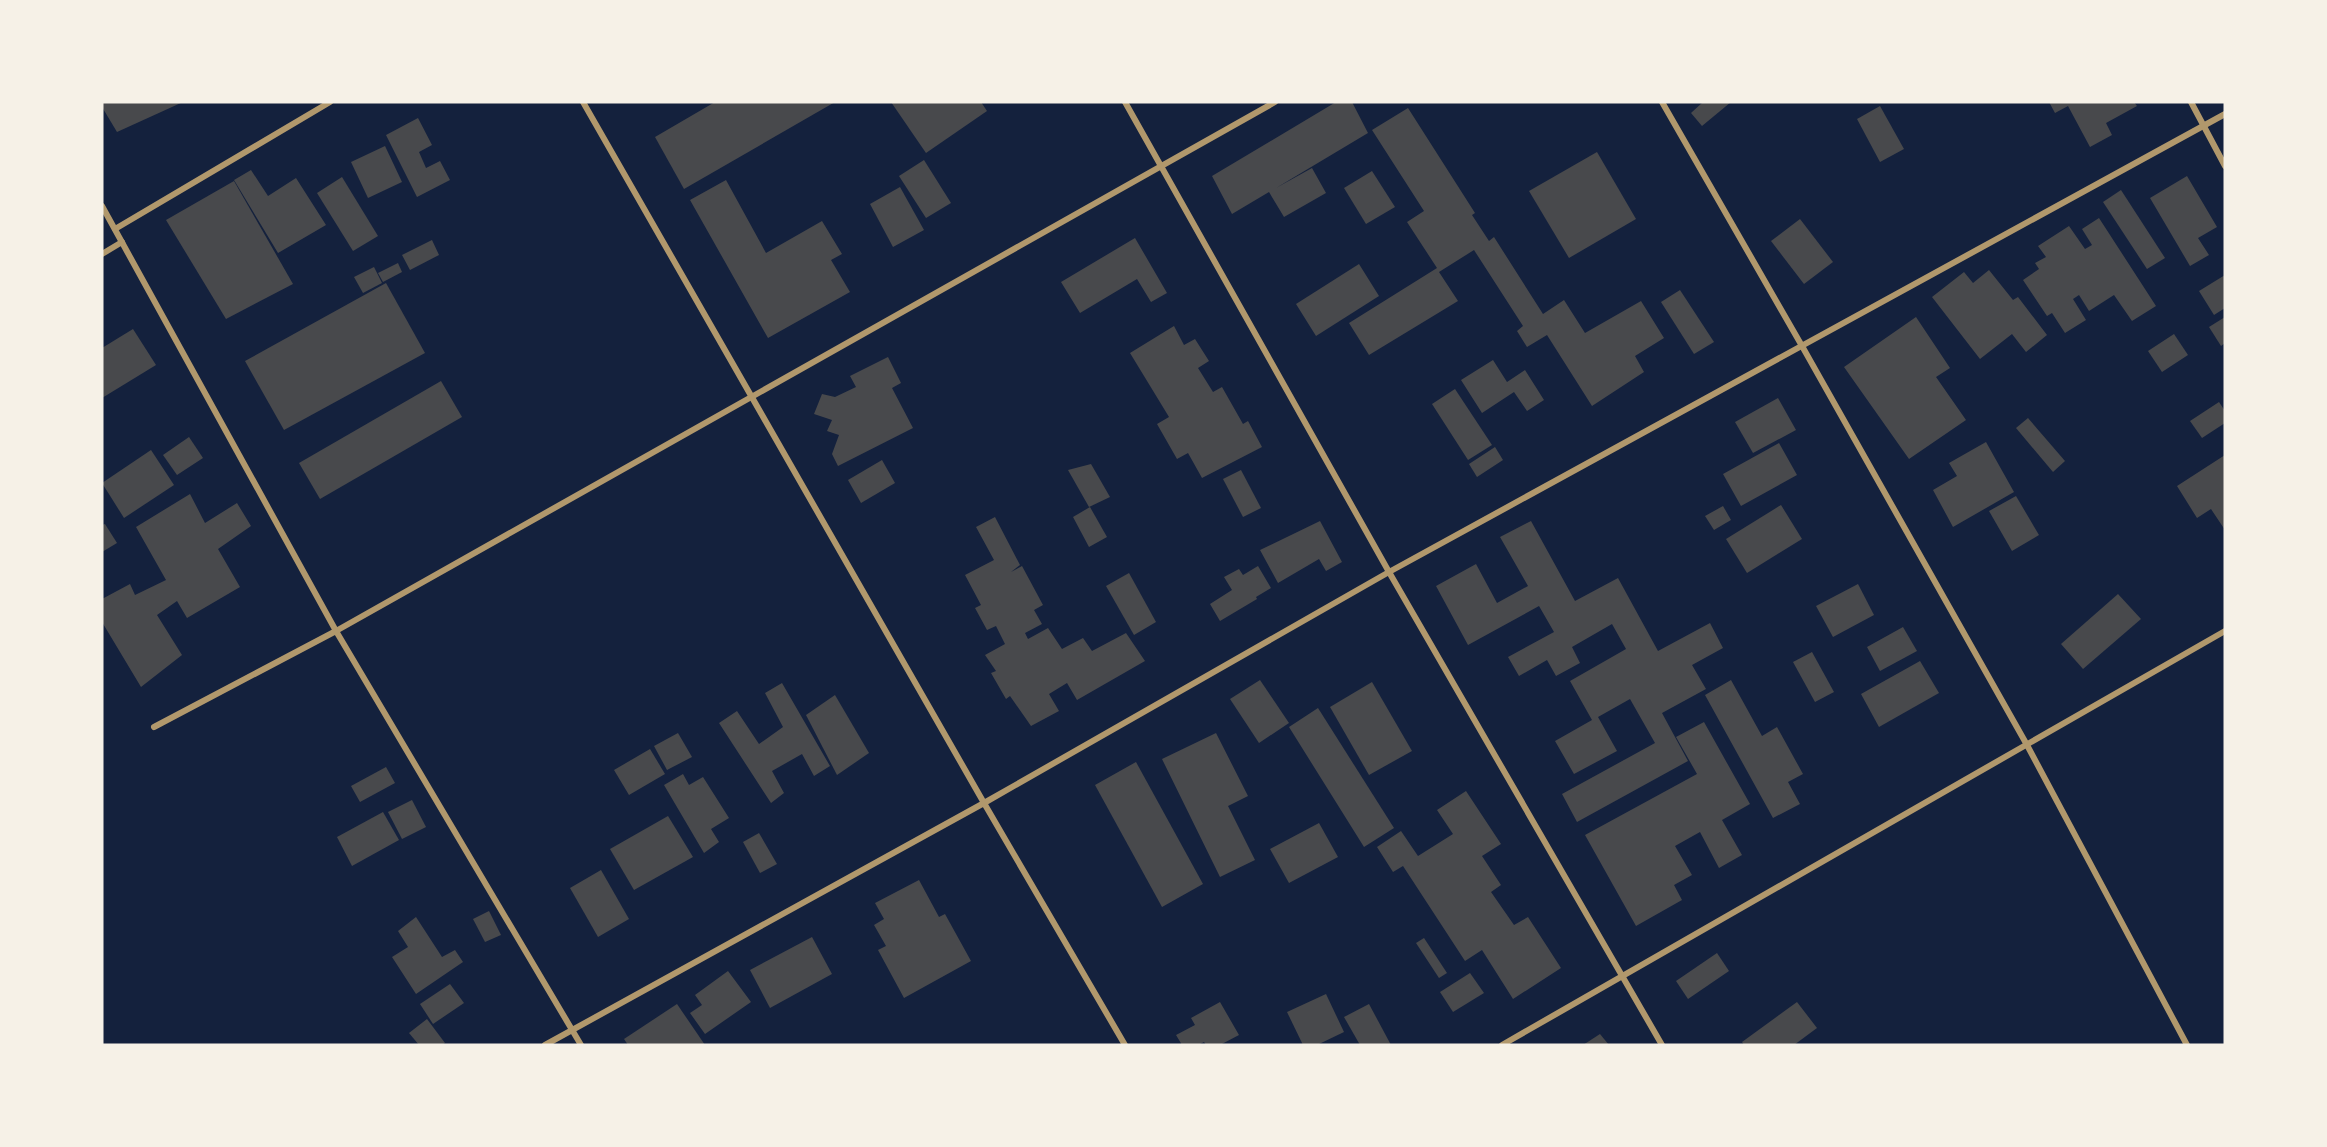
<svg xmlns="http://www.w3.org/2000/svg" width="2327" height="1147" viewBox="0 0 2327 1147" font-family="'Space Grotesk',sans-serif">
<rect width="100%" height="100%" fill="#14213d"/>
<!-- building -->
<g fill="#48494c">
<polygon points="102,102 183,102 117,132 102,107"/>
<polygon points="715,102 835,102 684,189 655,137"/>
<polygon points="891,102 981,102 987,111 926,153"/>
<polygon points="1336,102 1352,102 1368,133 1276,188 1312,168 1326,193 1284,217 1269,192 1232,214 1212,176"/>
<polygon points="1703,102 1731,102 1702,126 1691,113"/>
<polygon points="2049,102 2134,102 2137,106 2106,123 2112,135 2090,147 2068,106 2055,113"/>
<polygon points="1880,106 1904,149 1880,162 1857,119"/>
<polygon points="1408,108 1475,213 1472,215 1489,241 1494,237 1543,314 1564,300 1585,333 1641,301 1664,338 1635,356 1644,372 1592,406 1547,335 1527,347 1517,331 1523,326 1474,250 1439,272 1458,301 1369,355 1349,323 1437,268 1407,222 1424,211 1372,130"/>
<polygon points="418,118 432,145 419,152 426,168 440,161 450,180 417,197 386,135"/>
<polygon points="385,146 402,182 368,198 351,162"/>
<polygon points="1597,152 1636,219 1569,258 1529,191"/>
<polygon points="924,160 951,203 926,218 899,176"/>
<polygon points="251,170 268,196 296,178 326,225 278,253 234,180"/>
<polygon points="1372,171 1395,207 1366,224 1344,188"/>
<polygon points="2187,176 2217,227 2198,238 2209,255 2190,266 2150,198"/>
<polygon points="342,177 378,236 353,251 317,193"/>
<polygon points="726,180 766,253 822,221 842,254 831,260 850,292 768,338 690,200"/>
<polygon points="234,181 293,284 226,319 166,220"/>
<polygon points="900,187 924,230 893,247 870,204"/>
<polygon points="2121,190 2165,258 2147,269 2103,202"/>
<polygon points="2099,218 2156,306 2132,321 2114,295 2089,311 2079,295 2073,299 2086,320 2065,333 2052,313 2047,316 2023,280 2039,269 2035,263 2046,257 2038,246 2069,226 2085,249 2092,245 2082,229"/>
<polygon points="1800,219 1833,262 1804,284 1771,241"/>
<polygon points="1135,238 1167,293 1151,302 1137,279 1080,313 1061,282"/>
<polygon points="432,240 439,255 410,270 402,255"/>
<polygon points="398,263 402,272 383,282 378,273"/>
<polygon points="1359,264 1379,296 1316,336 1296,304"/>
<polygon points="374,267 382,283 363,293 354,277"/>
<polygon points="1989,270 2013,300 2018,297 2047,335 2026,352 2012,334 1980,359 1932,297 1964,272 1973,283"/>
<polygon points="2225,275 2225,308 2214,315 2199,291"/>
<polygon points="386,283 425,353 284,430 245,361"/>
<polygon points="1680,290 1714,342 1694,354 1661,302"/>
<polygon points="1916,317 1950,368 1936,377 1966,420 1909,459 1844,367"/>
<polygon points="2225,317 2225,343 2221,346 2209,327"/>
<polygon points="1174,326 1184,345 1195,339 1209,361 1198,368 1213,392 1222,387 1243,424 1248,421 1262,447 1202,478 1188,453 1177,459 1157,424 1169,417 1130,353"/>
<polygon points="133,329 156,365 102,398 102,348"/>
<polygon points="2174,334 2188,355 2162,372 2148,351"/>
<polygon points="888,357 901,383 892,388 913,428 838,466 832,454 839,435 827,431 832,420 814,414 822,394 835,397 856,387 850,376"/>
<polygon points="1493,360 1507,382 1525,370 1544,400 1527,411 1514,392 1482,413 1461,380"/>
<polygon points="441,381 462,417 320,499 299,463"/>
<polygon points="1455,389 1492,445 1468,460 1432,404"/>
<polygon points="1778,398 1796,430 1753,453 1735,422"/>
<polygon points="2219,402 2225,411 2225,423 2202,438 2190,421"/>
<polygon points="2028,418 2065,461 2053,472 2016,428"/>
<polygon points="189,437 203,458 177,475 163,455"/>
<polygon points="1986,442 2014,492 1953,527 1933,490 1957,476 1949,463"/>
<polygon points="1779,443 1797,475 1741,506 1723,474"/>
<polygon points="1495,447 1503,460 1477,477 1469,464"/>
<polygon points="151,450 174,485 124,518 102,483"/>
<polygon points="2225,455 2225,530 2211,509 2197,518 2177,486"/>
<polygon points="882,460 895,483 861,503 848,480"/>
<polygon points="1091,464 1110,497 1089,507 1068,470"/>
<polygon points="1241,470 1261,508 1243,517 1223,479"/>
<polygon points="190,494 205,523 237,503 251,526 218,549 240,587 187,618 177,601 157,615 182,655 141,687 102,622 102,599 130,584 135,595 166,580 136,527"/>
<polygon points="2016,496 2039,535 2012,551 1989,511"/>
<polygon points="1781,505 1802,539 1747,573 1726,539"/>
<polygon points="1723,506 1731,520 1714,530 1705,516"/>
<polygon points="1090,507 1107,537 1089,547 1073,517"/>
<polygon points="995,517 1020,565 1011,572 1022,566 1043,605 1034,610 1042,624 1025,633 1028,639 1048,628 1062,649 1083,638 1092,651 1126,633 1145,661 1077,700 1067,683 1049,694 1059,711 1031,726 1010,696 1006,699 991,673 996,671 985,655 1005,644 996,626 987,630 975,608 981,605 965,575 994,560 976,527"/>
<polygon points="1320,521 1342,562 1326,571 1319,559 1278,583 1260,550"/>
<polygon points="1531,521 1575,601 1618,578 1658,651 1710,623 1723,648 1692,665 1706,689 1662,713 1688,761 1577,822 1562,794 1655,743 1630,699 1598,717 1617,751 1574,774 1555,741 1592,720 1570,681 1626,649 1612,624 1572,647 1580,663 1556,676 1547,660 1519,676 1508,657 1554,632 1539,606 1468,645 1436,586 1476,564 1497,603 1528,586 1500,537"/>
<polygon points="105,524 117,543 102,552 102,525"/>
<polygon points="1258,566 1271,588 1256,597 1257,599 1220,621 1210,604 1232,590 1224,577 1239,569 1243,575"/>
<polygon points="1129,573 1156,622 1134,635 1106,586"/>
<polygon points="1858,584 1874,615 1833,637 1816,606"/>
<polygon points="2118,594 2141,619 2083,669 2061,644"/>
<polygon points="1903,627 1917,651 1880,671 1867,647"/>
<polygon points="1812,652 1834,692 1815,702 1793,662"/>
<polygon points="1920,661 1939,693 1879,727 1861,694"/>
<polygon points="1260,680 1289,723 1259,743 1230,699"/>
<polygon points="1731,680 1762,736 1777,727 1803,774 1788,782 1800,804 1773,818 1705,695"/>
<polygon points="1372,682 1412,751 1369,775 1330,707"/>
<polygon points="782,683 830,766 814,776 802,754 772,771 784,793 771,803 719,723 737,711 759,744 783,727 765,693"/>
<polygon points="835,695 869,753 837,775 806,715"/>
<polygon points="1318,708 1394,828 1364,847 1289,727"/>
<polygon points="1704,722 1750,804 1722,820 1742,855 1719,868 1700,832 1675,846 1692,875 1674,885 1682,900 1636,926 1585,835 1697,774 1676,737"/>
<polygon points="678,733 692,757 667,770 654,746"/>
<polygon points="1216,733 1248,796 1228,806 1255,860 1220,877 1162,759"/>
<polygon points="650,749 665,774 629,795 614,770"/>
<polygon points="1136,762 1203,884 1162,907 1095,785"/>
<polygon points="386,767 395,783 360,802 351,786"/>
<polygon points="683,774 689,785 703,777 729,818 711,829 719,842 704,853 664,785"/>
<polygon points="1466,791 1501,844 1482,856 1501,885 1491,892 1514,925 1528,917 1561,968 1513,999 1482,950 1465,961 1403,866 1393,872 1377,847 1401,831 1418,856 1453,834 1437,810"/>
<polygon points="412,800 426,827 402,839 388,812"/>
<polygon points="383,812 399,840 352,866 337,837"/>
<polygon points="668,816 693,857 634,890 610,849"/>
<polygon points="1319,823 1338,857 1289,883 1270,849"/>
<polygon points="759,833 777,864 760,873 743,842"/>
<polygon points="601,870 629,919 598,937 570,888"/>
<polygon points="919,880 939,917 945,914 971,961 904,998 878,950 886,946 874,925 884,919 875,903"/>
<polygon points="489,911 501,935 485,942 473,919"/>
<polygon points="416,917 442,957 455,950 463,962 416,994 392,957 408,947 398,931"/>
<polygon points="812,937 832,974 770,1008 750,970"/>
<polygon points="1424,938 1447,973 1439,978 1416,943"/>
<polygon points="1717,953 1729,971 1688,999 1676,981"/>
<polygon points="728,971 751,1002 705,1034 690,1013 702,1005 695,995"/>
<polygon points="1470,973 1484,993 1453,1012 1440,992"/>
<polygon points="450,984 464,1003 433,1024 420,1004"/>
<polygon points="1326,994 1344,1032 1317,1045 1303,1045 1287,1012"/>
<polygon points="1220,1002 1239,1035 1220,1045 1206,1045 1204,1042 1198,1045 1182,1045 1176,1035 1195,1025 1191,1018"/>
<polygon points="1797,1002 1817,1028 1794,1045 1744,1045 1742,1042"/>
<polygon points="677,1004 705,1045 628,1045 624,1039"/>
<polygon points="1369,1004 1391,1045 1360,1045 1344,1017"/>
<polygon points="427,1019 445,1043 442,1045 419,1045 409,1033"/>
<polygon points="1600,1034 1609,1045 1583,1045"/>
</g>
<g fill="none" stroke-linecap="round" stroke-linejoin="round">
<!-- minor -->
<g stroke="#b1986c" stroke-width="6">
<polyline points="583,102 984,803 1125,1045"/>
<polyline points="1125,102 1389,572 1662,1045"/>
<polyline points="1662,102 1802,346 2027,745 2187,1045"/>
<polyline points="2191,102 2225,166"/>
<polyline points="102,206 336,631 581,1045"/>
<polyline points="115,229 330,102"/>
<polyline points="102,254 122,242"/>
<polyline points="154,727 336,631 1275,102"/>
<polyline points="545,1045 984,803 1389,572 2225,114"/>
<polyline points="1502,1045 2225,631"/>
</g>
</g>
<!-- border -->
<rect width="2327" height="1147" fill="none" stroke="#f6f1e7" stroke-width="207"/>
</svg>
